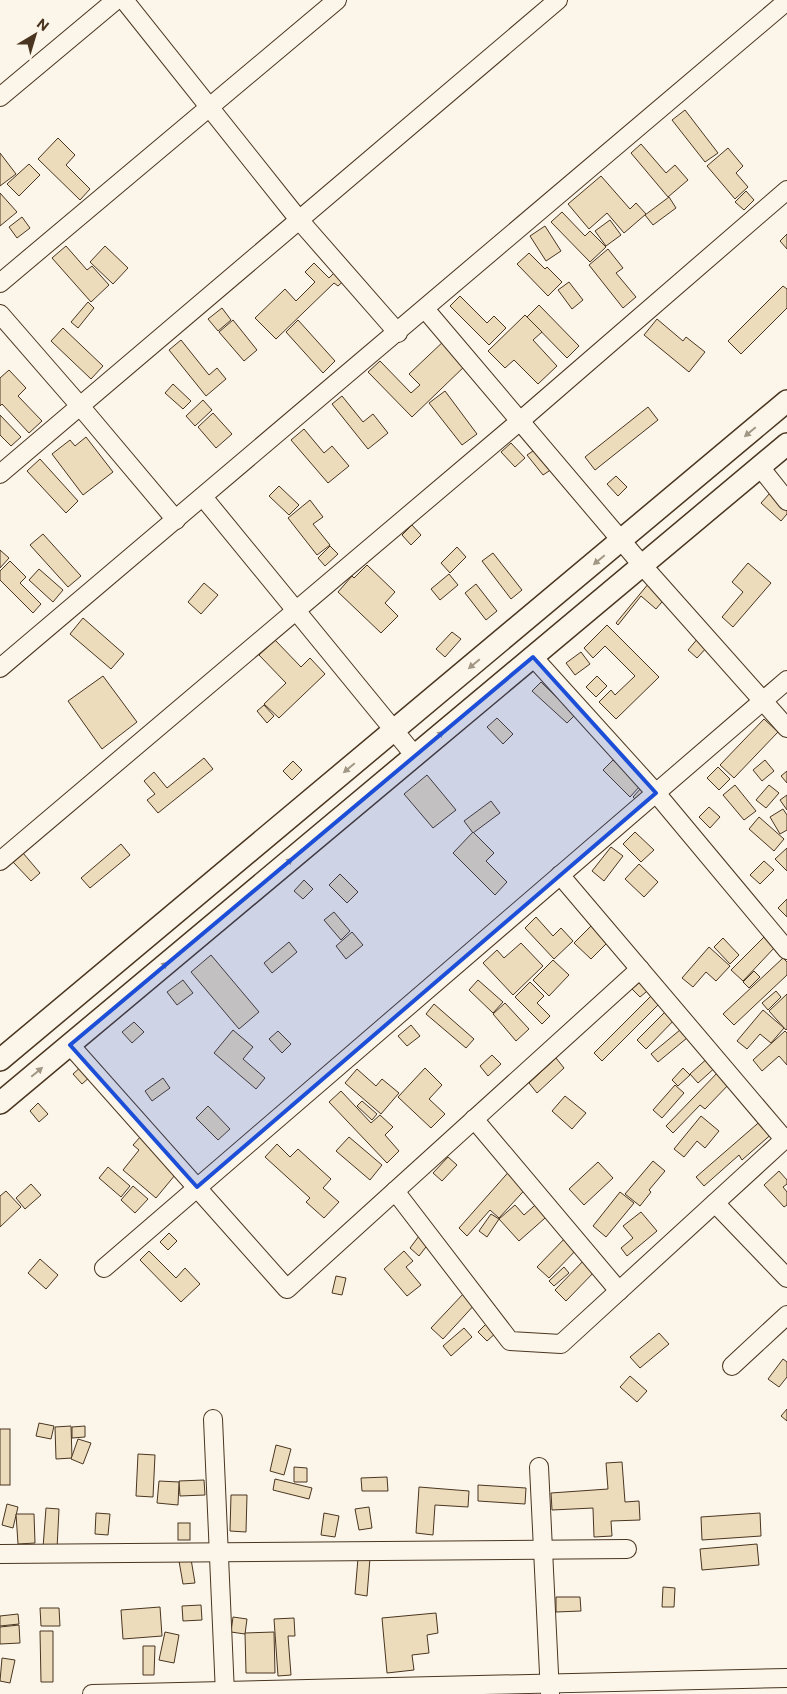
<svg xmlns="http://www.w3.org/2000/svg" width="787" height="1694" viewBox="0 0 787 1694" font-family="Commissioner,sans-serif">
<rect width="100%" height="100%" fill="#fbf6e9"/>
<!-- building -->
<g fill="#ecdcbc" stroke="#4a3520">
<polygon points="685,110 718,153 705,162 672,120"/>
<polygon points="58,138 75,155 66,165 90,189 80,200 38,159"/>
<polygon points="641,144 666,173 675,165 688,180 668,197 631,153"/>
<polygon points="728,148 743,166 736,173 748,187 735,199 707,166"/>
<polygon points="0,153 16,174 0,186"/>
<polygon points="29,164 40,175 19,196 7,184"/>
<polygon points="601,176 630,209 636,203 646,214 624,233 607,213 589,229 568,204"/>
<polygon points="746,191 754,200 744,210 735,202"/>
<polygon points="0,193 17,212 0,226"/>
<polygon points="669,197 676,208 653,225 645,215"/>
<polygon points="562,212 585,236 590,231 606,247 590,262 551,222"/>
<polygon points="22,217 30,228 17,238 9,227"/>
<polygon points="610,220 621,235 606,246 595,231"/>
<polygon points="545,226 561,251 546,261 530,236"/>
<polygon points="787,234 787,249 780,241"/>
<polygon points="66,246 87,270 92,266 109,285 91,302 52,258"/>
<polygon points="105,246 128,268 113,284 90,262"/>
<polygon points="608,249 623,268 616,273 636,297 623,308 589,265"/>
<polygon points="529,253 545,269 547,267 562,282 548,296 517,264"/>
<polygon points="314,263 329,278 339,268 348,277 338,286 334,283 276,339 255,318 285,289 296,301 315,282 305,272"/>
<polygon points="569,282 583,300 572,309 558,290"/>
<polygon points="783,286 787,289 787,308 741,354 728,341"/>
<polygon points="460,296 487,323 494,316 506,328 489,345 450,306"/>
<polygon points="88,302 94,308 78,328 71,322"/>
<polygon points="539,305 579,346 567,358 527,317"/>
<polygon points="222,308 231,320 218,331 208,319"/>
<polygon points="525,315 542,332 533,340 557,366 538,384 514,360 505,368 488,351"/>
<polygon points="657,319 683,341 686,337 705,352 689,372 644,335"/>
<polygon points="233,320 257,350 244,361 219,332"/>
<polygon points="298,320 335,361 323,373 286,332"/>
<polygon points="63,328 103,366 91,379 51,341"/>
<polygon points="446,339 468,363 412,417 368,372 380,361 411,393 420,385 409,374"/>
<polygon points="181,340 209,375 217,368 226,379 206,396 169,350"/>
<polygon points="9,370 26,388 18,396 42,421 29,433 2,404 0,406 0,378"/>
<polygon points="173,384 191,401 183,409 165,393"/>
<polygon points="445,391 477,434 462,445 429,403"/>
<polygon points="342,396 363,422 373,414 388,433 368,449 332,404"/>
<polygon points="203,400 212,410 195,426 186,416"/>
<polygon points="648,407 658,420 595,470 585,457"/>
<polygon points="213,413 232,434 216,448 198,427"/>
<polygon points="0,415 21,437 11,446 0,435"/>
<polygon points="304,429 324,453 332,446 349,466 328,483 291,440"/>
<polygon points="86,437 113,472 83,495 52,454 70,440 75,446"/>
<polygon points="511,443 525,458 515,467 501,452"/>
<polygon points="536,449 552,469 543,475 527,455"/>
<polygon points="40,459 78,501 66,513 27,471"/>
<polygon points="616,476 627,487 618,496 607,484"/>
<polygon points="279,486 299,505 289,515 269,496"/>
<polygon points="770,493 787,509 787,514 781,521 761,503"/>
<polygon points="310,500 323,517 313,524 330,545 317,555 288,518"/>
<polygon points="412,525 421,535 411,545 402,535"/>
<polygon points="43,534 81,576 68,587 30,545"/>
<polygon points="330,546 338,554 325,566 318,558"/>
<polygon points="457,547 466,557 450,573 441,563"/>
<polygon points="0,550 9,558 0,568"/>
<polygon points="493,553 522,590 511,599 482,561"/>
<polygon points="10,561 26,577 20,583 41,604 33,613 0,580 0,571"/>
<polygon points="748,563 771,583 733,627 722,617 743,592 732,582"/>
<polygon points="367,565 395,592 385,603 398,616 381,633 338,592 352,576 354,578"/>
<polygon points="39,569 63,590 53,602 29,580"/>
<polygon points="449,574 458,585 440,600 431,589"/>
<polygon points="204,583 218,595 201,614 188,602"/>
<polygon points="649,583 666,597 656,609 641,596 618,625 616,623"/>
<polygon points="476,584 497,611 486,620 465,593"/>
<polygon points="83,618 124,654 111,669 70,634"/>
<polygon points="607,625 659,677 616,719 599,702 611,690 615,695 635,676 605,646 593,658 584,648"/>
<polygon points="452,632 461,639 445,657 436,649"/>
<polygon points="699,637 709,645 697,658 688,650"/>
<polygon points="275,640 301,667 310,658 325,674 279,718 264,704 286,683 259,655"/>
<polygon points="581,652 590,664 575,675 566,663"/>
<polygon points="103,676 137,722 102,749 68,701"/>
<polygon points="597,676 607,686 596,697 586,687"/>
<polygon points="541,682 575,715 567,723 532,691"/>
<polygon points="264,705 274,716 267,723 257,711"/>
<polygon points="497,718 513,734 503,744 487,727"/>
<polygon points="764,719 778,732 734,778 720,765"/>
<polygon points="204,758 213,769 158,813 147,800 155,794 144,781 154,772 167,788"/>
<polygon points="613,760 640,786 630,797 603,770"/>
<polygon points="765,760 774,771 762,781 753,770"/>
<polygon points="293,761 302,770 292,780 283,771"/>
<polygon points="718,767 730,779 719,790 707,778"/>
<polygon points="787,771 787,783 781,776"/>
<polygon points="427,775 456,810 433,828 404,794"/>
<polygon points="735,785 756,811 744,820 723,795"/>
<polygon points="769,785 779,793 766,808 756,800"/>
<polygon points="641,788 649,794 640,804 633,797"/>
<polygon points="787,795 787,810 780,800"/>
<polygon points="491,801 500,813 473,833 464,821"/>
<polygon points="709,807 720,817 710,828 699,817"/>
<polygon points="783,809 787,815 787,830 780,834 770,817"/>
<polygon points="759,817 784,839 774,851 749,829"/>
<polygon points="473,832 494,853 486,861 507,882 495,895 453,853"/>
<polygon points="635,832 654,850 641,862 623,844"/>
<polygon points="121,844 130,855 90,888 81,878"/>
<polygon points="611,847 623,856 604,881 592,871"/>
<polygon points="787,848 787,871 775,859"/>
<polygon points="23,853 40,873 31,881 13,862"/>
<polygon points="764,861 774,870 760,884 750,875"/>
<polygon points="639,864 658,882 644,897 625,879"/>
<polygon points="340,874 358,892 347,903 329,885"/>
<polygon points="304,880 313,889 303,899 294,891"/>
<polygon points="787,899 787,917 778,908"/>
<polygon points="334,912 350,931 341,940 324,920"/>
<polygon points="536,917 553,936 561,928 573,941 554,959 525,928"/>
<polygon points="595,922 611,939 591,959 574,943"/>
<polygon points="352,932 363,945 346,959 336,946"/>
<polygon points="764,937 775,947 743,981 731,970"/>
<polygon points="723,938 739,955 730,964 714,947"/>
<polygon points="289,942 297,952 272,973 264,963"/>
<polygon points="521,943 543,966 513,995 483,963 497,950 504,958"/>
<polygon points="709,947 730,966 716,981 706,972 693,987 682,978"/>
<polygon points="211,955 259,1012 239,1029 191,972"/>
<polygon points="783,958 787,962 787,975 734,1025 723,1014"/>
<polygon points="553,960 569,975 549,996 533,980"/>
<polygon points="754,971 760,977 749,988 743,982"/>
<polygon points="644,978 652,987 640,997 632,989"/>
<polygon points="183,980 193,993 177,1005 167,992"/>
<polygon points="478,980 503,1002 493,1013 469,990"/>
<polygon points="530,982 544,996 537,1003 550,1016 542,1024 515,997"/>
<polygon points="776,991 781,997 768,1010 762,1003"/>
<polygon points="787,994 787,1029 786,1030 769,1011"/>
<polygon points="651,996 659,1004 602,1061 594,1053"/>
<polygon points="505,1003 529,1029 516,1041 493,1014"/>
<polygon points="434,1004 474,1039 466,1048 426,1014"/>
<polygon points="670,1007 678,1016 646,1049 637,1040"/>
<polygon points="763,1010 784,1028 771,1043 760,1034 747,1049 737,1041"/>
<polygon points="134,1022 144,1032 132,1043 122,1032"/>
<polygon points="411,1025 420,1036 407,1046 398,1036"/>
<polygon points="686,1025 693,1033 658,1062 651,1054"/>
<polygon points="233,1030 253,1047 243,1059 265,1078 256,1089 214,1053"/>
<polygon points="278,1031 291,1044 282,1053 269,1039"/>
<polygon points="785,1031 787,1033 787,1065 779,1056 762,1071 753,1060"/>
<polygon points="492,1055 501,1064 488,1076 480,1066"/>
<polygon points="710,1056 718,1065 698,1083 690,1074"/>
<polygon points="556,1058 564,1068 537,1093 529,1083"/>
<polygon points="83,1065 92,1075 82,1084 73,1074"/>
<polygon points="425,1068 442,1085 429,1099 445,1114 431,1128 398,1097"/>
<polygon points="683,1068 690,1075 678,1086 672,1080"/>
<polygon points="357,1069 376,1086 382,1079 399,1093 381,1114 345,1083"/>
<polygon points="721,1069 733,1080 705,1109 700,1105 673,1133 666,1126"/>
<polygon points="163,1078 170,1088 152,1101 145,1091"/>
<polygon points="675,1085 684,1093 662,1118 653,1110"/>
<polygon points="341,1091 371,1123 380,1115 393,1127 385,1135 399,1151 387,1163 329,1102"/>
<polygon points="565,1096 586,1113 572,1129 552,1111"/>
<polygon points="362,1101 377,1114 372,1120 357,1106"/>
<polygon points="38,1103 48,1114 39,1122 30,1111"/>
<polygon points="208,1106 230,1129 218,1140 196,1118"/>
<polygon points="701,1116 719,1131 705,1148 697,1141 684,1157 674,1149"/>
<polygon points="764,1118 775,1131 742,1160 739,1155 704,1186 696,1177"/>
<polygon points="141,1136 180,1169 156,1198 123,1170 139,1150 133,1145"/>
<polygon points="349,1137 382,1165 370,1180 336,1151"/>
<polygon points="277,1144 290,1157 298,1149 331,1179 323,1188 339,1202 324,1218 306,1202 310,1198 265,1157"/>
<polygon points="448,1157 457,1165 442,1181 433,1173"/>
<polygon points="653,1161 665,1171 649,1190 651,1192 640,1206 625,1194"/>
<polygon points="598,1162 613,1178 584,1205 569,1189"/>
<polygon points="108,1167 130,1186 121,1197 99,1178"/>
<polygon points="513,1167 531,1183 499,1218 490,1210 467,1236 459,1228"/>
<polygon points="779,1171 787,1180 787,1184 783,1187 787,1192 787,1205 784,1207 764,1185"/>
<polygon points="31,1184 41,1195 25,1209 16,1198"/>
<polygon points="133,1186 148,1199 135,1213 121,1200"/>
<polygon points="6,1191 21,1207 0,1227 0,1196"/>
<polygon points="620,1192 634,1203 606,1237 593,1226"/>
<polygon points="542,1199 553,1211 519,1241 499,1219 515,1205 524,1215"/>
<polygon points="641,1212 657,1231 627,1256 621,1248 633,1238 623,1226"/>
<polygon points="491,1214 499,1219 487,1237 479,1231"/>
<polygon points="169,1233 177,1241 168,1250 160,1242"/>
<polygon points="568,1235 580,1246 549,1278 537,1267"/>
<polygon points="419,1236 429,1243 419,1256 410,1248"/>
<polygon points="149,1251 176,1278 185,1268 200,1284 181,1302 140,1260"/>
<polygon points="404,1251 413,1261 406,1267 421,1285 407,1296 384,1269"/>
<polygon points="587,1257 598,1268 566,1301 555,1290"/>
<polygon points="40,1259 58,1275 46,1289 28,1273"/>
<polygon points="564,1267 569,1273 554,1286 549,1281"/>
<polygon points="336,1276 346,1278 342,1295 332,1293"/>
<polygon points="465,1292 477,1302 443,1339 431,1328"/>
<polygon points="489,1321 498,1331 487,1341 478,1332"/>
<polygon points="464,1328 472,1337 451,1356 443,1346"/>
<polygon points="659,1333 669,1344 640,1368 630,1357"/>
<polygon points="783,1359 787,1362 787,1377 779,1387 768,1379"/>
<polygon points="630,1376 647,1391 637,1402 620,1387"/>
<polygon points="787,1409 787,1421 781,1416"/>
<polygon points="39,1423 54,1426 51,1439 36,1436"/>
<polygon points="71,1426 72,1458 56,1459 55,1427"/>
<polygon points="85,1426 85,1437 72,1438 72,1427"/>
<rect x="0" y="1429" width="10" height="56"/>
<polygon points="78,1439 91,1443 83,1464 71,1459"/>
<polygon points="276,1445 291,1449 284,1475 270,1471"/>
<polygon points="138,1454 155,1455 153,1497 136,1496"/>
<polygon points="622,1462 625,1502 639,1501 640,1520 611,1521 612,1536 594,1537 593,1508 552,1510 551,1493 608,1489 606,1463"/>
<polygon points="294,1467 307,1468 307,1482 294,1482"/>
<polygon points="387,1477 388,1491 362,1491 361,1478"/>
<polygon points="275,1479 312,1488 309,1499 273,1490"/>
<polygon points="204,1480 205,1495 180,1496 179,1481"/>
<polygon points="159,1481 179,1482 178,1505 157,1503"/>
<polygon points="478,1485 526,1488 525,1504 478,1501"/>
<polygon points="419,1487 469,1491 468,1507 435,1505 433,1535 416,1533"/>
<polygon points="231,1495 247,1495 246,1532 230,1531"/>
<polygon points="7,1504 18,1507 13,1528 2,1525"/>
<polygon points="369,1507 372,1528 359,1530 355,1509"/>
<polygon points="46,1508 59,1509 57,1549 43,1548"/>
<polygon points="96,1513 110,1514 108,1535 95,1534"/>
<polygon points="324,1513 339,1516 335,1537 321,1535"/>
<polygon points="760,1513 761,1536 702,1540 701,1517"/>
<polygon points="16,1514 34,1514 35,1543 18,1544"/>
<rect x="178" y="1523" width="12" height="17"/>
<polygon points="757,1544 759,1565 702,1570 700,1549"/>
<polygon points="358,1558 370,1558 367,1596 355,1594"/>
<polygon points="191,1559 195,1583 183,1584 179,1561"/>
<polygon points="663,1587 675,1588 674,1607 662,1607"/>
<polygon points="556,1597 580,1597 581,1611 556,1612"/>
<polygon points="201,1605 202,1620 183,1621 182,1606"/>
<polygon points="160,1607 162,1636 123,1639 121,1610"/>
<polygon points="40,1608 59,1608 60,1626 41,1626"/>
<polygon points="436,1613 438,1633 427,1635 429,1653 412,1655 414,1670 387,1673 382,1618"/>
<polygon points="18,1614 19,1624 0,1626 0,1616"/>
<polygon points="233,1617 247,1619 245,1634 231,1632"/>
<polygon points="294,1618 295,1636 288,1636 291,1675 278,1676 274,1619"/>
<polygon points="19,1625 20,1643 0,1644 0,1627"/>
<polygon points="40,1631 53,1631 53,1682 41,1682"/>
<polygon points="165,1632 179,1635 174,1663 159,1660"/>
<polygon points="274,1632 275,1673 246,1673 245,1633"/>
<polygon points="143,1646 155,1646 154,1675 143,1675"/>
<polygon points="2,1658 15,1660 10,1683 0,1681"/>
</g>
<g fill="none" stroke-linecap="round" stroke-linejoin="round">
<defs>
<g id="minor">
<polyline points="124,0 300,221 398,333"/>
<polyline points="0,97 116,0"/>
<polyline points="0,283 337,0"/>
<polyline points="425,309 642,565 787,728"/>
<polyline points="0,314 80,406 176,520"/>
<polyline points="760,467 787,501"/>
<polyline points="0,474 558,0"/>
<polyline points="203,497 415,756"/>
<polyline points="533,657 656,793 787,950"/>
<polyline points="0,668 787,1"/>
<polyline points="0,861 520,421 787,190"/>
<polyline points="560,875 784,1139"/>
<polyline points="70,1045 287,1289 640,969"/>
<polyline points="474,1119 619,1291"/>
<polyline points="395,1191 510,1341 561,1344 787,1137"/>
<polyline points="715,1203 787,1278"/>
<polyline points="104,1268 787,680"/>
<polyline points="732,1366 787,1315"/>
<polyline points="213,1419 225,1694"/>
<polyline points="539,1467 550,1694"/>
<polyline points="0,1554 627,1549"/>
<polyline points="92,1694 787,1678"/>
</g>
<g id="tertiary">
<polyline points="0,1060 787,401"/>
<polyline points="0,1103 787,444"/>
</g>
</defs>
<!-- minor casing -->
<use href="#minor" stroke="#4a3520" stroke-width="20"/>
<!-- tertiary casing -->
<use href="#tertiary" stroke="#4a3520" stroke-width="24"/>
<!-- minor -->
<use href="#minor" stroke="#fbf6e9" stroke-width="18"/>
<!-- tertiary -->
<use href="#tertiary" stroke="#fbf6e9" stroke-width="21"/>
</g>
<!-- one-way arrows -->
<defs><path id="oneway-solid" d="M-6-.8H1V-3.2L6.5 0L1 3.2V.8H-6Z" transform="scale(1.25)"/></defs>
<g fill="#a29684">
<use href="#oneway-solid" transform="translate(750 432) rotate(140)"/>
<use href="#oneway-solid" transform="translate(599 560) rotate(140)"/>
<use href="#oneway-solid" transform="translate(474 664) rotate(140)"/>
<use href="#oneway-solid" transform="translate(438 736) rotate(-40)"/>
<use href="#oneway-solid" transform="translate(349 768) rotate(140)"/>
<use href="#oneway-solid" transform="translate(287 863) rotate(-40)"/>
<use href="#oneway-solid" transform="translate(162 967) rotate(-40)"/>
<use href="#oneway-solid" transform="translate(37 1072) rotate(-40)"/>
</g>
<!-- marked area -->
<path fill="#1d4ed8" fill-opacity="0.2" stroke="#1d4ed8" stroke-width="4" stroke-linejoin="round" d="M533,657L656,793L197,1187L70,1045Z"/>
<!-- north arrow -->
<g transform="translate(35 35) rotate(38)" stroke="#fbf6e9" stroke-width="4" paint-order="stroke">
<path d="M0-4L9 19L0 12L-9 19Z" fill="#4a3520"/>
<text y="-8" font-size="14" font-weight="bold" text-anchor="middle" fill="#4a3520">N</text>
</g>
</svg>
